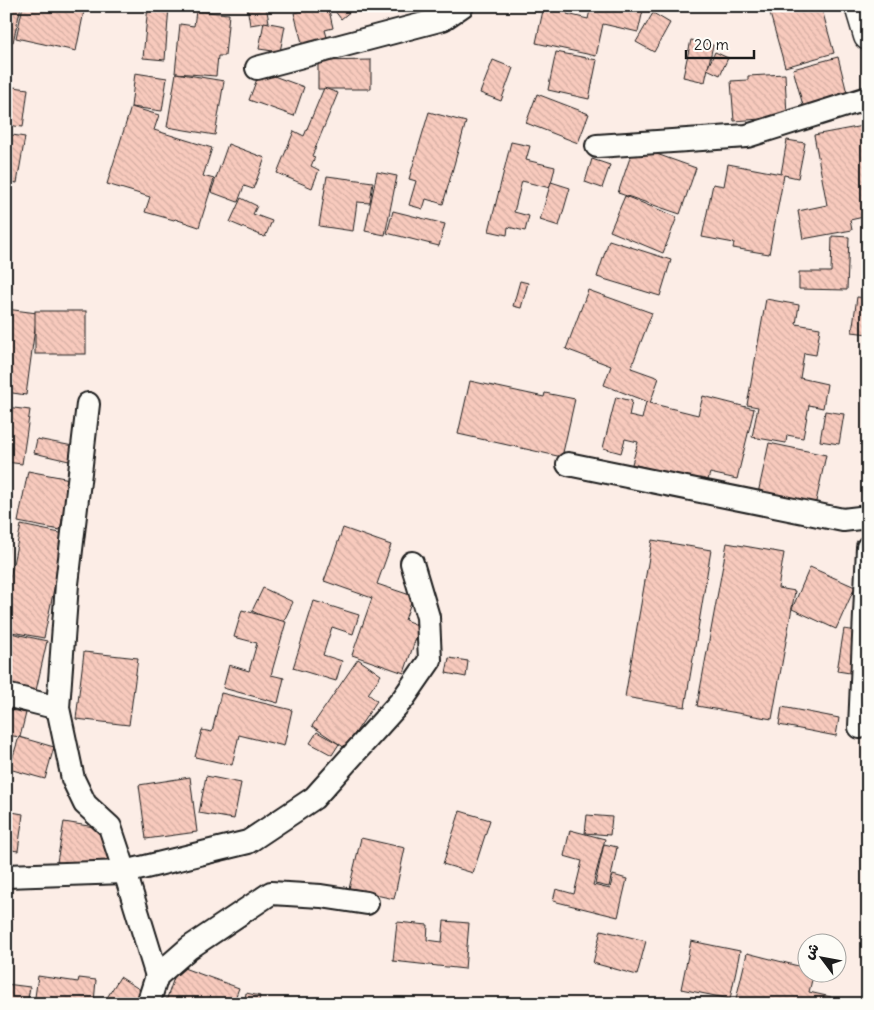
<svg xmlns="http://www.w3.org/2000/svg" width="874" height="1010" viewBox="0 0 874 1010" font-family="Delius,'Playpen Sans Arabic',sans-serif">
<defs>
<pattern id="building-back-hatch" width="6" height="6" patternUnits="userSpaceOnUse" patternTransform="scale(1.25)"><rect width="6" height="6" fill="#f8cabd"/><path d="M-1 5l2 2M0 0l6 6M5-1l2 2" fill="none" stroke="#d4ada2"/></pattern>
</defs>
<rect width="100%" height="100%" fill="#fcede6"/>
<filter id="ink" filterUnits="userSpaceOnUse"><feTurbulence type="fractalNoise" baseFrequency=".02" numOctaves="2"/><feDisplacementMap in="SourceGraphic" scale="10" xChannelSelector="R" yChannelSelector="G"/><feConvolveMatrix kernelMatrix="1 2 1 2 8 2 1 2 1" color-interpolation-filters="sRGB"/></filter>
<g filter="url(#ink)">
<!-- building -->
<g fill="url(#building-back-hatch)" stroke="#1c1c1c">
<polygon points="6,6 21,6 13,42 6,41"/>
<polygon points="23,6 85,6 76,51 16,38"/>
<polygon points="148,6 169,6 165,60 143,58"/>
<polygon points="247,6 266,6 269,22 250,25"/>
<polygon points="321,6 328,6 333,28 325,30 329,44 304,50 294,13"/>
<polygon points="331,6 357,6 341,19"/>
<polygon points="382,6 398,6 385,12"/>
<polygon points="544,6 569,6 567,14 588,19 591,6 644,6 638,32 603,24 596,56 536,43"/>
<polygon points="783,6 821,6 834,53 785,67 769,10"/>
<polygon points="196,11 229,14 225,56 218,56 216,76 175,73 180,24 194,26"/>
<polygon points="653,13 670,23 654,52 636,42"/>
<polygon points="264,22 285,26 280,52 259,49"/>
<polygon points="691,40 713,45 705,82 683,77"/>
<polygon points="556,52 597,60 589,99 548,90"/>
<polygon points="715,52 728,58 720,75 707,69"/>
<polygon points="838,57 848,97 804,109 793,69"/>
<polygon points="371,60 371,89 318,89 318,61"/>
<polygon points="493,60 513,68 501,101 480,93"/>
<polygon points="260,71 304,87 294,116 249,100"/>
<polygon points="135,73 167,78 162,111 131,107"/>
<polygon points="176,73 224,81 215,135 167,127"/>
<polygon points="785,74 787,117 734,121 731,81 748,80 748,76"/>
<polygon points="6,86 28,89 23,127 6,125"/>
<polygon points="324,88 338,93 312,156 315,157 311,166 319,170 312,188 277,173 294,131 304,136"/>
<polygon points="537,94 589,114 578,143 526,123"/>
<polygon points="131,107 159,115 154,130 212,148 203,176 214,179 199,227 175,219 174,220 145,212 150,197 107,184"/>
<polygon points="429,112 466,122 443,204 426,199 423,209 409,205 416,181 409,179"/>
<polygon points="868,125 868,216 850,220 852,230 803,239 798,211 827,205 814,135"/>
<polygon points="6,134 25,137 17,183 6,181"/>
<polygon points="787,140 805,143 798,178 784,175 769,254 733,248 734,243 702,237 713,184 724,186 728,164 781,174"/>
<polygon points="511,142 530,146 526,160 555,167 550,188 522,181 514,212 529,216 525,231 508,227 507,235 489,231"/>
<polygon points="228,144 265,158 253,189 244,186 238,202 211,192"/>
<polygon points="634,146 696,168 680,214 618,193"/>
<polygon points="592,159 610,165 602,188 585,182"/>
<polygon points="377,172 397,176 385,235 365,231"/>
<polygon points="327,176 373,182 370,203 357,202 353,231 319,226"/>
<polygon points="551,182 570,188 559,226 540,220"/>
<polygon points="625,196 677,217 663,253 610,231"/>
<polygon points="241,198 257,206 253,214 272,221 265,237 230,222"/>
<polygon points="393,211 445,224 439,246 387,233"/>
<polygon points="832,236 849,237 847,290 799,289 799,272 831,272"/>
<polygon points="609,240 671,260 660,296 597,277"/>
<polygon points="868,240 868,292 867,292 861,241"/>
<polygon points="520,281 528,283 521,308 513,306"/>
<polygon points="588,290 652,313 631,368 659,378 650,403 604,385 611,366 566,349"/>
<polygon points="857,297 868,298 868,334 852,332"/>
<polygon points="766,299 799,305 796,324 820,328 816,355 804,353 800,378 827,384 823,408 809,405 803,438 787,435 786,443 752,437 758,407 747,405"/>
<polygon points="6,309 37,313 26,395 6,392"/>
<rect x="35" y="311" width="51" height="43"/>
<polygon points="470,381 544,397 545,393 575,399 562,457 458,434"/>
<polygon points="703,396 754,409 737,479 710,473 707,483 632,464 638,442 625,439 621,453 603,448 616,397 632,401 629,416 642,419 646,402 698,415"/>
<polygon points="6,407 30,410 22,464 6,462"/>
<polygon points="825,411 844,414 839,444 820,441"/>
<polygon points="37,439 73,446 69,461 34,453"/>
<polygon points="769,443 826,455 814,511 757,498"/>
<polygon points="28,471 70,479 60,530 18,522"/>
<polygon points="21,525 65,534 44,638 6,631 10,609 6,609 6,598"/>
<polygon points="343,528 391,545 377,584 413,596 405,620 420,626 404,673 352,655 372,598 324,581"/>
<polygon points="6,538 10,538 6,567"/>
<polygon points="652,540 711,550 685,707 625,697"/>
<polygon points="727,543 784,553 778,588 795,591 772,719 697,706"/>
<polygon points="810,567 855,587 836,629 792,609"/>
<polygon points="263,588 293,602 282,625 252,611"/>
<polygon points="314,601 359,615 353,634 332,627 323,655 342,661 336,681 293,668"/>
<polygon points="242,610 286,622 271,675 284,678 278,703 223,688 229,665 249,671 257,643 234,637"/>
<polygon points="844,629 857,631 850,673 837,671"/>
<polygon points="6,632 47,641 35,695 6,688"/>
<polygon points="84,652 138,658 129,725 76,719"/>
<polygon points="449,658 468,661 466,677 446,673"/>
<polygon points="358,659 381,675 368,694 377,701 345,748 312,726"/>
<polygon points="221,693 292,710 284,746 239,735 232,765 195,757 202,730 212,732"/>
<polygon points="782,707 839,718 836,736 779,725"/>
<polygon points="6,709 26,713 20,737 6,735"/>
<polygon points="317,732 339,744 332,755 310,743"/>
<polygon points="19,737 54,747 45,779 9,769"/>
<polygon points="206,776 241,783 234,819 199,813"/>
<polygon points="190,777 197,832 146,839 139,785"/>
<polygon points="6,811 23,814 18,851 6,849"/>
<polygon points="460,811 490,820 473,873 443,864"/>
<polygon points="587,815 612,817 610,835 585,833"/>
<polygon points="64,822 113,830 107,870 57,862"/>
<polygon points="570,830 605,839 593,885 610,889 613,875 627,879 618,917 553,901 556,889 574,894 582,861 564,856"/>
<polygon points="361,838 405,848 394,899 349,889"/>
<polygon points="604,844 617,847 609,887 595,884"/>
<polygon points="444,921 469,923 465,969 393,961 397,922 428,925 427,940 442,942"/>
<polygon points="601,930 646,941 637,975 593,963"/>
<polygon points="691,941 740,951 730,999 681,989"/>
<polygon points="836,948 841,948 840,967 836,967"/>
<polygon points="747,953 806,968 806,972 814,972 809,992 831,997 829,1004 757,1004 736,999"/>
<polygon points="178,966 239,988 233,1004 165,1004"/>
<polygon points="38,976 78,982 79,978 96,980 94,1002 86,1001 86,1004 34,1004"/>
<polygon points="120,977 142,991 133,1004 103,1004"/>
<polygon points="6,984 30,987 27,1004 6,1004"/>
<polygon points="246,993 260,996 258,1004 244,1004"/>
</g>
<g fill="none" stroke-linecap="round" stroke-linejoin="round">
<defs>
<g id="street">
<polyline points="257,68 443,19 462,6"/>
<polyline points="597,146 747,136 868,98"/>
<polyline points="88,404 67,584 58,708 73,779 85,804 110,827 125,872 157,976"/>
<polyline points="568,464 843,520 868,517"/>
<polyline points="6,695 58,708"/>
<polyline points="860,727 868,547"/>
<polyline points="6,876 125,872 248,842 314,798 403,699 430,660 428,617 412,563"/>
<polyline points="148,1004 157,976 189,948 271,893 321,896 367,903"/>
</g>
<polyline id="secondary" points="859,6 868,36"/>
</defs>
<!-- street casing -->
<use href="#street" stroke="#1c1c1c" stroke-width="26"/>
<!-- secondary casing -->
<use href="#secondary" stroke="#1c1c1c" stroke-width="31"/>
<!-- street -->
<use href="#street" stroke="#fdfcf7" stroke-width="22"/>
<!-- secondary -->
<use href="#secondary" stroke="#fdfcf7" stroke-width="28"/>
</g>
</g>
<!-- margin -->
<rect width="874" height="1010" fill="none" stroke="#fdfcf7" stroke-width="25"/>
<rect x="12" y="12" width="849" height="985" fill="none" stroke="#1c1c1c" stroke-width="2" filter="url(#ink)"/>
<!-- north arrow -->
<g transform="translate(822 958) rotate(302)"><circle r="24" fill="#fdfcf7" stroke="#a3a29f"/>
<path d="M0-4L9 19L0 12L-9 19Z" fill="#1c1c1c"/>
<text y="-8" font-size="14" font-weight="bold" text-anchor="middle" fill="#1c1c1c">ش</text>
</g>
<!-- scale -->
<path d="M686 50v8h68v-8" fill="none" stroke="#1c1c1c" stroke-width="2.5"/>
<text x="694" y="50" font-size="15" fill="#1c1c1c" stroke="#fdfcf7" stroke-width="4" paint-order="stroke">20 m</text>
</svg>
